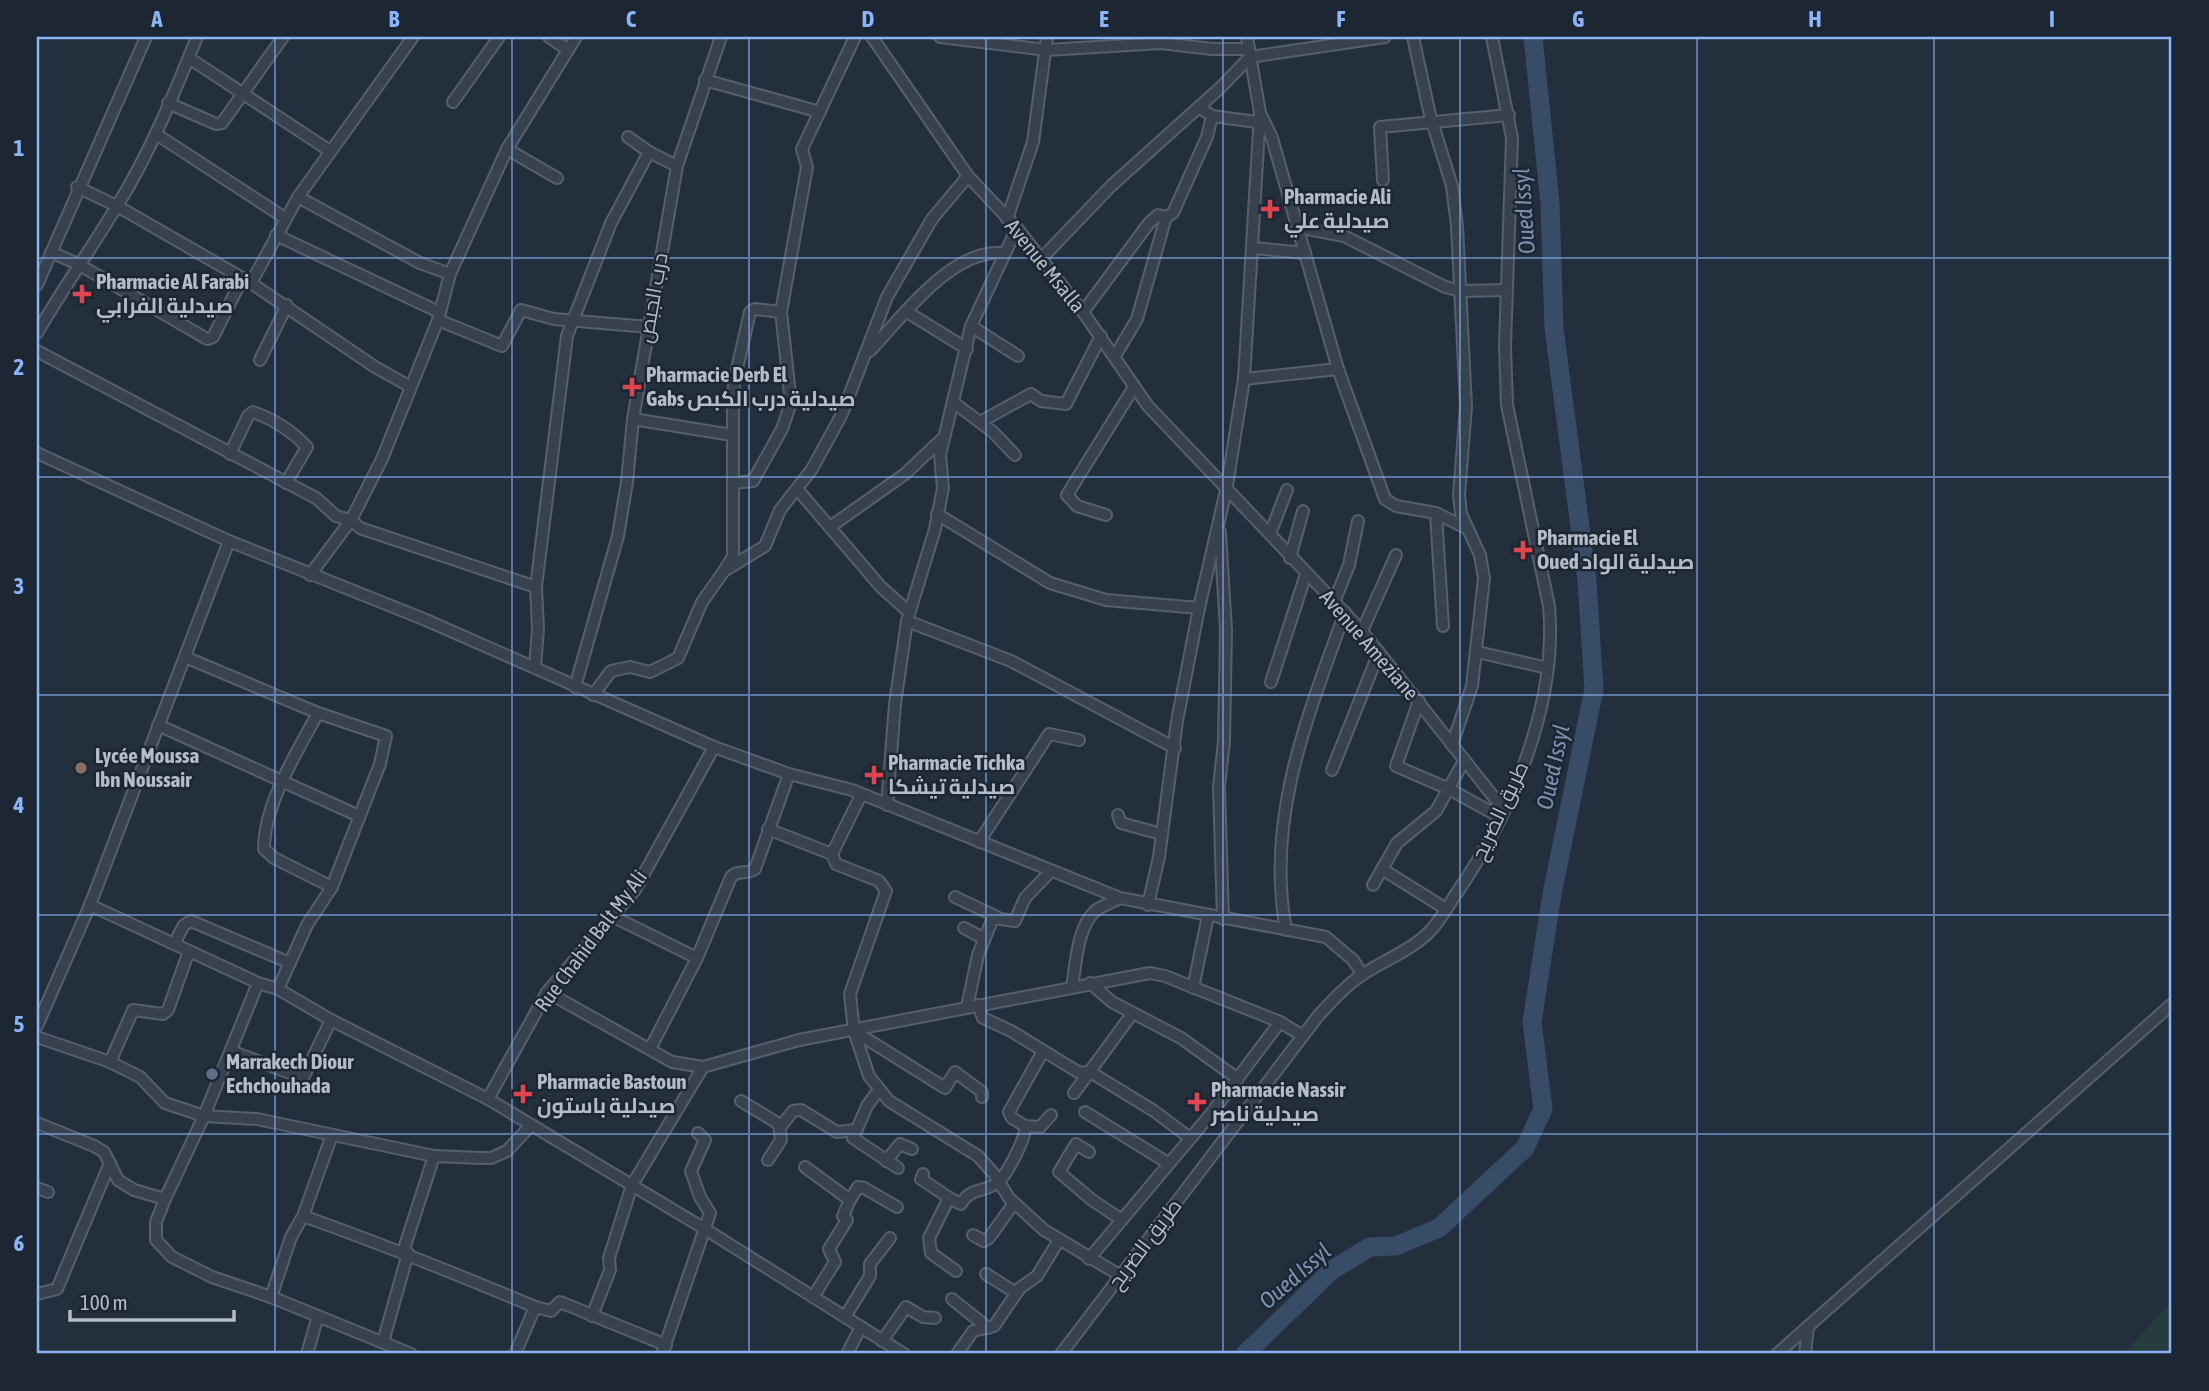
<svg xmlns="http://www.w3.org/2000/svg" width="2209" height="1391" viewBox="0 0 2209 1391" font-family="'Asap Condensed',Cairo,sans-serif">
<rect width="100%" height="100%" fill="#242f3e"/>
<!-- green -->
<polygon fill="#263c3f" points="2172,1300 2172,1354 2124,1354"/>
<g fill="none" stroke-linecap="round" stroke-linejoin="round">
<!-- river -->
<polyline stroke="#394c67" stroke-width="19" points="1245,1354 1332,1270 1370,1247 1396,1246 1439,1228 1525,1148 1543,1109 1532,1022 1552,894 1594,689 1587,581 1554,328 1550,203 1533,37"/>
<defs>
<g id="minor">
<polyline points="549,37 568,50"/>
<polyline points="872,37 968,176 1017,228 1083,312 1148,406 1362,631 1504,810"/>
<polyline points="940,37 1047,50 1161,43 1212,49 1247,49"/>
<polyline points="1413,37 1430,115 1452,186 1457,226 1466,406 1459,495 1461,514 1480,555 1484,578 1472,686 1452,745"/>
<polyline points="189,58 330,151"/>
<polyline points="705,80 820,112"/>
<polyline points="453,102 499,37"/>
<polyline points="168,103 216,124 222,123 283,37"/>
<polyline points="1261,115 1272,138 1338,369 1385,499 1396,506 1436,513 1468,529"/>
<polyline points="1212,116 1264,123"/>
<polyline points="156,134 285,218"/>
<polyline points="628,137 649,152 677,166"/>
<polyline points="507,149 557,178"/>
<polyline points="1383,180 1380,127 1509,115"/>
<polyline points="77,187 117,206 251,283 375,367 409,386"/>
<polyline points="298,197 420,263 450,274"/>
<polyline points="1007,219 1033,142 1047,37"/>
<polyline points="1297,227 1344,236 1445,287 1461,291 1506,290"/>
<polyline points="276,235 439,312"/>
<polyline points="1253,248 1305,253"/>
<polyline points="51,252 78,264 207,339 213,337 242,279"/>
<polyline points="1041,259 1111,186 1220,88 1250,57 1385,37"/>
<polyline points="251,283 298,197 413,37"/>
<polyline points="37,285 146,37"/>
<polyline points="907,312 967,349"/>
<polyline points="1083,312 1149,223 1158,215 1166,217"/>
<polyline points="438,320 502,346 521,310 554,319 649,327"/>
<polyline points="971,326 1018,356"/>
<path d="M37,333C62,290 91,249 117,206C150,153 174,94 197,37"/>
<polyline points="37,351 316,498 336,516 351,520 360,528 536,587"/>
<path d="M870,351C903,316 952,248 1004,253"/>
<polyline points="1115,356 1137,319 1166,217 1173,213 1207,137 1212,116 1199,107"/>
<polyline points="260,360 287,305"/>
<polyline points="1244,379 1338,369"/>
<polyline points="953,402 993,432 1015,455"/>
<polyline points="633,419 732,435"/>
<polyline points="980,422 1031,394 1041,401 1066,404 1101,336"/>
<polyline points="37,453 229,541 426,620 714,747 789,774 852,790 1120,898 1326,937 1353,960 1362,974"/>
<path d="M230,454L248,416L253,412C273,419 293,432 307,447L286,483"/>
<polyline points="733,483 753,481 782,429 791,403 781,312 807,167 802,149 855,37"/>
<polyline points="798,490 881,587 909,612"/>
<polyline points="1436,513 1443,626"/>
<polyline points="937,514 1050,583 1106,600 1199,608"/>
<polyline points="1106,515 1077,506 1067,495 1134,387"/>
<polyline points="830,527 905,474 943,438"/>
<polyline points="1220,532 1226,630 1224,741 1219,787 1223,919"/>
<polyline points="1270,534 1287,490"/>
<polyline points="1290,558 1303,511"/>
<polyline points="724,571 733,556 733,406 734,382 750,312 755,309 781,312"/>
<polyline points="310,575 351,520 382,459 438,320 450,274 507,149 576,37"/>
<polyline points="1334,602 1349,565 1358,521"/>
<polyline points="907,621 1011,661 1175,748"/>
<polyline points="1362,631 1396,555"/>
<polyline points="1477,652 1548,668"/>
<polyline points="185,657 318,713 386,736 380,764 332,887 307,925 278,989"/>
<polyline points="535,667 538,629 536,587 567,336 611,223 649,152"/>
<polyline points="1271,682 1306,574"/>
<polyline points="575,687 618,536 627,482 633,419 677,166 721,37"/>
<polyline points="593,695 611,671 630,667 650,672 678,658 702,602 724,571 765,546 780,510 812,469 842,414 887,297 932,219 968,176"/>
<polyline points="1419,701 1396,766 1449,789 1500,817"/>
<path d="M318,713C297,752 264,804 264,849L274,858L332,887"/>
<polyline points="158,725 359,816"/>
<polyline points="1332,770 1379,652"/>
<polyline points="861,795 832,854 836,864 879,881 886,891 850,994 854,1031 869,1076 889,1101 978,1156 994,1174 1009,1198 1044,1230 1121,1276"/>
<polyline points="887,805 895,704 907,621 935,529 943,488 940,455 971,326 1017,228"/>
<polyline points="1118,815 1121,823 1161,834"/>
<polyline points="768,829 832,854"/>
<polyline points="979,842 1049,734 1079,740"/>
<polyline points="1382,869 1446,909"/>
<polyline points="1373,885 1397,843 1436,811 1464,761"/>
<polyline points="955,897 997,917"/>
<polyline points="90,905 258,983 278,989 331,1020 488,1099 705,1229 904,1354"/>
<polyline points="1148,905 1159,857 1177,721 1199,608 1227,486 1244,379 1260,113 1247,37"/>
<polyline points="612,916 697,958"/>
<polyline points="964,928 983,938"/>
<path d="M1286,930C1265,818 1308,716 1345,612"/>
<polyline points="174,944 184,925 191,921 290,963"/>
<polyline points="258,983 204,1116 165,1199 156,1222 156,1240 172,1257 212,1277 271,1297 411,1354"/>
<polyline points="1090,983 1112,1002 1181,1038 1238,1079"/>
<path d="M1072,987C1076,964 1077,928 1095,911C1101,906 1113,902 1120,898"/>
<polyline points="1193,988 1208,916"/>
<polyline points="547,992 672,1062 703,1067 799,1040 1150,973 1165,976 1280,1022 1301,1035"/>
<polyline points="978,1005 983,1018 1011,1031 1078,1072 1092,1073 1154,1111 1190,1138"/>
<polyline points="967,1007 978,955 993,918 1015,921 1025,898 1051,871"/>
<polyline points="37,1026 90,905 229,541"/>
<polyline points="854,1031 945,1088 955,1072 982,1092 982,1097"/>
<polyline points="37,1037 110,1062 140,1077 165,1103 204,1116 257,1119 434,1156 481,1158 491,1158 507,1151 531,1125"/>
<path d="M650,1049L697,958L731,877C738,869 747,875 755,869L789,774"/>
<polyline points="231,1051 303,1078 331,1020"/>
<polyline points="110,1062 133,1010 163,1014 168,1010 189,951"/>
<polyline points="878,1091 867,1106 853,1138 898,1168"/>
<polyline points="1074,1093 1132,1014"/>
<polyline points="488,1099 547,992 635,890 714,747"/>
<polyline points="741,1101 779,1124 782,1125 793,1111 801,1110 837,1132 856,1130"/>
<polyline points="1085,1112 1168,1163"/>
<polyline points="37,1123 94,1146 104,1152 118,1180 134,1190 165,1199"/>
<polyline points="1025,1126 1040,1127 1051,1115"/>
<path d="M332,1135L303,1216C382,1244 459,1275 535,1307L551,1311L560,1302L666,1345"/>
<polyline points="1089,1152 1076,1144 1059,1172 1092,1200 1122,1220"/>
<polyline points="768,1160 781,1140 779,1124"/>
<polyline points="886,1161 900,1144 912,1149"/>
<polyline points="805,1167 850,1200 843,1216 847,1220 829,1249 835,1262 813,1297"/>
<polyline points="923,1174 921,1179 951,1199"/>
<polyline points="37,1188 48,1192"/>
<polyline points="850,1200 858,1187 864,1188 897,1207"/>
<polyline points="973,1235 984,1241 989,1238 1014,1203"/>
<polyline points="403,1252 434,1156"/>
<polyline points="1089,1259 1210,1115 1280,1022"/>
<path d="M956,1271L931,1253L929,1238L947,1202L951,1199L961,1204C970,1187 985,1193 998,1182C1007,1175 1027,1136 1025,1126L1012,1118L1009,1112L1042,1053"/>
<polyline points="986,1274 1016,1293"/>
<polyline points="37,1294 57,1289 110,1163"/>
<polyline points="271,1297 291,1237 303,1216"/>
<polyline points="952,1299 988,1328"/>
<polyline points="592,1316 610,1270 609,1258 632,1185 703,1067"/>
<polyline points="845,1317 870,1276 870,1264 890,1238"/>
<polyline points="882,1341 906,1307 923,1317 935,1318"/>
<polyline points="383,1342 408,1253"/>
<polyline points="307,1354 318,1316"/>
<polyline points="515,1354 535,1307"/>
<polyline points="662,1354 710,1213 700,1197 691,1171 705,1140 698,1133"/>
<polyline points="847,1354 861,1327"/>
<polyline points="957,1354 973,1331 994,1326 1020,1288 1037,1276 1059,1240"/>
<path d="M1061,1354L1318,1016C1332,1001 1347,984 1365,973C1387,959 1414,949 1432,929C1441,919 1448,906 1456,894C1511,814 1558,705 1549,606L1507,405L1505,346L1512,138L1492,37"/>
<polyline points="1777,1354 2172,1004"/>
<polyline points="1805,1354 1808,1327"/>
</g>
</defs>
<!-- minor casing -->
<use href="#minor" stroke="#565f6c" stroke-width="14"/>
<!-- minor -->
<use href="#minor" stroke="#38414e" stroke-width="10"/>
</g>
<!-- grid -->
<path fill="none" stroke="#8ab4f8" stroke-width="2" stroke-opacity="0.55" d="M275,37V1354M512,37V1354M749,37V1354M986,37V1354M1223,37V1354M1460,37V1354M1697,37V1354M1934,37V1354M37,258H2172M37,477H2172M37,695H2172M37,915H2172M37,1134H2172"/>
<!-- markers -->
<g fill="#e0444e" stroke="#1d2633" stroke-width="2.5">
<path d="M1266.5 198.5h7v7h7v7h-7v7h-7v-7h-7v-7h7z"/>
<path d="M78.5 283.5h7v7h7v7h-7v7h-7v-7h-7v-7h7z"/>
<path d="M628.5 376.5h7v7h7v7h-7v7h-7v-7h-7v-7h7z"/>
<path d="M1519.5 539.5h7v7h7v7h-7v7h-7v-7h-7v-7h7z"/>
<path d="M870.5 764.5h7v7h7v7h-7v7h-7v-7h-7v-7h7z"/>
<path d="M519.5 1083.5h7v7h7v7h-7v7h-7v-7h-7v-7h7z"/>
<path d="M1193.5 1091.5h7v7h7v7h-7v7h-7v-7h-7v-7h7z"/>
</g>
<circle fill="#8d6e63" stroke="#1d2633" stroke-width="2.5" cx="81" cy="768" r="7"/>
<circle fill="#5c6f8a" stroke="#1d2633" stroke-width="2.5" cx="212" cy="1074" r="7"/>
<g text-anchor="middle" stroke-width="5" stroke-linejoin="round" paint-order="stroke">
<!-- poi labels -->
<g font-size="21" font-weight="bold" fill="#b4bcc9" stroke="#1d2633" text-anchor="start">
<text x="1284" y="204">Pharmacie Ali<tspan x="1284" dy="24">صيدلية علي</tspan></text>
<text x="96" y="289">Pharmacie Al Farabi<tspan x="96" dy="24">صيدلية الفرابي</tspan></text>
<text x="646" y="382">Pharmacie Derb El<tspan x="646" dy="24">Gabs صيدلية درب الكبص</tspan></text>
<text x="1537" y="545">Pharmacie El<tspan x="1537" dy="24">Oued صيدلية الواد</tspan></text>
<text x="95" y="763">Lycée Moussa<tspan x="95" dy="24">Ibn Noussair</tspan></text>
<text x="888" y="770">Pharmacie Tichka<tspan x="888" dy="24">صيدلية تيشكا</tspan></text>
<text x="226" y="1069">Marrakech Diour<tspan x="226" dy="24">Echchouhada</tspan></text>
<text x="537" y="1089">Pharmacie Bastoun<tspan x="537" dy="24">صيدلية باستون</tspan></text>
<text x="1211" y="1097">Pharmacie Nassir<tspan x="1211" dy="24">صيدلية ناصر</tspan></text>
</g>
<!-- street labels -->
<g font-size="21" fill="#b4bcc9" stroke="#1d2633">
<text transform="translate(1045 266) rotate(51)" y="7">Avenue Msalla</text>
<text transform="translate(653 298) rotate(-80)" y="7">درب الجبص</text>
<text transform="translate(1369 645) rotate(49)" y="7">Avenue Ameziane</text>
<text transform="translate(1500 811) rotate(-65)" y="7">طريق الضريح</text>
<text transform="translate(591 941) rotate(-53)" y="7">Rue Chahid Balt My Ali</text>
<text transform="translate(1145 1244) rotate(-53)" y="7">طريق الضريح</text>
</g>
<!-- water labels -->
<g font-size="23" font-style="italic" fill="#7c92b1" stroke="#1d2633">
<text transform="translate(1524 211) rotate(-94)" y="8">Oued Issyl</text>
<text transform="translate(1553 767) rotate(-78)" y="8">Oued Issyl</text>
<text transform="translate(1295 1276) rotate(-41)" y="8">Oued Issyl</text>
</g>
</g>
<!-- border -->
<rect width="2209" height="1391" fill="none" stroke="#1d2633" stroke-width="77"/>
<!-- scale -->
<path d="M70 1310v10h164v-10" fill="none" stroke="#b4bcc9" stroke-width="3.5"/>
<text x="80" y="1310" font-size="21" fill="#b4bcc9" stroke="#1d2633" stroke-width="5" paint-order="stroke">100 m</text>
<rect x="38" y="38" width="2132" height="1314" fill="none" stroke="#8ab4f8" stroke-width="2.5"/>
<g font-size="23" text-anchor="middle" font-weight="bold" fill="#8ab4f8">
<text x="157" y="27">A</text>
<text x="394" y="27">B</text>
<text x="631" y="27">C</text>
<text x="868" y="27">D</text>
<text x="1104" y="27">E</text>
<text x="1341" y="27">F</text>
<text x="1578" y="27">G</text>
<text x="1815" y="27">H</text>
<text x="2052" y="27">I</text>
<text x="19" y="156">1</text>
<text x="19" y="375">2</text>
<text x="19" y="594">3</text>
<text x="19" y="813">4</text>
<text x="19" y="1032">5</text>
<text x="19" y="1251">6</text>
</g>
</svg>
